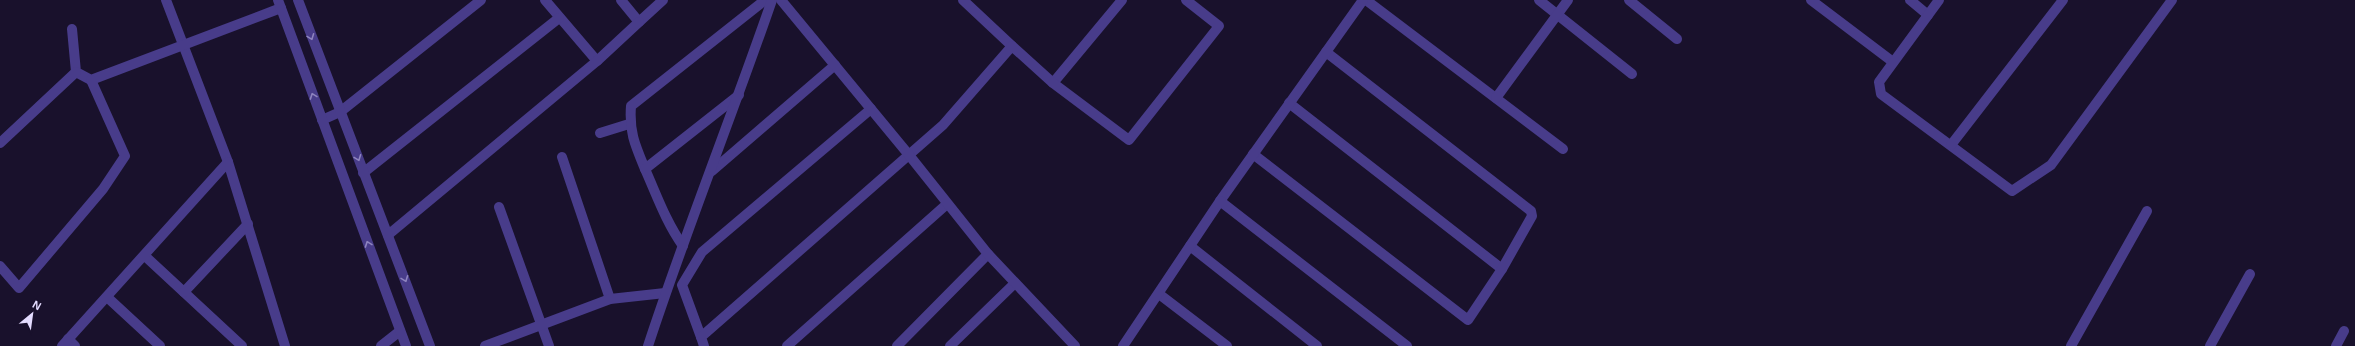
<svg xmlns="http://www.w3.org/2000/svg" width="2355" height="346" viewBox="0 0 2355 346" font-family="Arial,sans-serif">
<rect width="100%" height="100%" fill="#19112c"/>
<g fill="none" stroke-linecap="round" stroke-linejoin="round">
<!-- minor -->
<g stroke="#483c8a" stroke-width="10">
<polyline points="166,0 228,162 285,346"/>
<polyline points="545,0 597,61"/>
<polyline points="621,0 639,22 663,0"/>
<polyline points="963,0 1012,46"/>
<polyline points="1366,0 1563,149"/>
<polyline points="1539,0 1632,74"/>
<polyline points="1629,0 1677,39"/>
<polyline points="1811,0 1893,62"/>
<polyline points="1910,0 1928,15"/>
<polyline points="1939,0 1879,82 1881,94 2012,191 2051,165 2172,0"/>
<polyline points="72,29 76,72 91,80 281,8"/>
<polyline points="1053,83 1122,0"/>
<polyline points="1496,98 1568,0"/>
<polyline points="1289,103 1502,269"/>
<polyline points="322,120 340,112 481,0"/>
<polyline points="600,133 629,124"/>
<polyline points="0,143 76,72"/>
<polyline points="1951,145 2063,0"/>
<polyline points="1253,154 1468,320 1502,269 1532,216 1531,211 1326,52"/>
<polyline points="562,157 610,299"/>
<path d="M645,169C635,145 629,132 631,106L765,0"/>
<polyline points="712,171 835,65"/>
<polyline points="363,173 559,18"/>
<polyline points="1220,201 1363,0"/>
<polyline points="499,207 549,346"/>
<polyline points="388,235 597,61 639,22"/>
<path d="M683,246C666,222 657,196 645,169L739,95"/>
<polyline points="1190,246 1317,346"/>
<polyline points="145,256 242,346"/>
<polyline points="0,266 19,288 103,189 125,156 91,80"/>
<polyline points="184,292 248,224"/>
<polyline points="1159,294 1227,346"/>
<polyline points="107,297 160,346"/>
<polyline points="701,337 682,285 702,252 871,109"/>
<polyline points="68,339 75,346"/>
<polyline points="62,346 228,162"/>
<polyline points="381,346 400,331"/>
<polyline points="485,346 610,299 665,293"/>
<path d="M648,346C686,230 732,116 772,0"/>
<polyline points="704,346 701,337 943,125 1012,46 1053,83 1129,140 1219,26 1186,0"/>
<polyline points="787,346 947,204"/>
<polyline points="897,346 988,254"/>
<polyline points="950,346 1015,283"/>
<polyline points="1123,346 1220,201 1407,346"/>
<polyline points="2071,346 2147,211"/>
<polyline points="2210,346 2250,274"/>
<polyline points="2336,346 2344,331"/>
</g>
<!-- tertiary -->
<g stroke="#483c8a" stroke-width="10">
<polyline points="278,0 406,346"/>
<polyline points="298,0 430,346"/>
<polyline points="781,0 909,155 988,254 1075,346"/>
</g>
</g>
<!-- one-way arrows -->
<defs><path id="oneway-chevron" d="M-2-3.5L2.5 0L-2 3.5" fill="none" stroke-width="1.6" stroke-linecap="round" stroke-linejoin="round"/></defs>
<g stroke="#8e84bf">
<use href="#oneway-chevron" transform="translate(311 37) rotate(69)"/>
<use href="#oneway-chevron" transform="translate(313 96) rotate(-110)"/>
<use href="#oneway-chevron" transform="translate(358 158) rotate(69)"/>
<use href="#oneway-chevron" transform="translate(368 244) rotate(-110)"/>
<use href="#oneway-chevron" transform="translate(405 279) rotate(69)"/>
</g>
<!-- north arrow -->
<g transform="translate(32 314) rotate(29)" stroke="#19112c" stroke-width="3" paint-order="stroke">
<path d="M0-3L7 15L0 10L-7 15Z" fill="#e4dcff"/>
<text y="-6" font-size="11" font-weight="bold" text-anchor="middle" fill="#e4dcff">N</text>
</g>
</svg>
